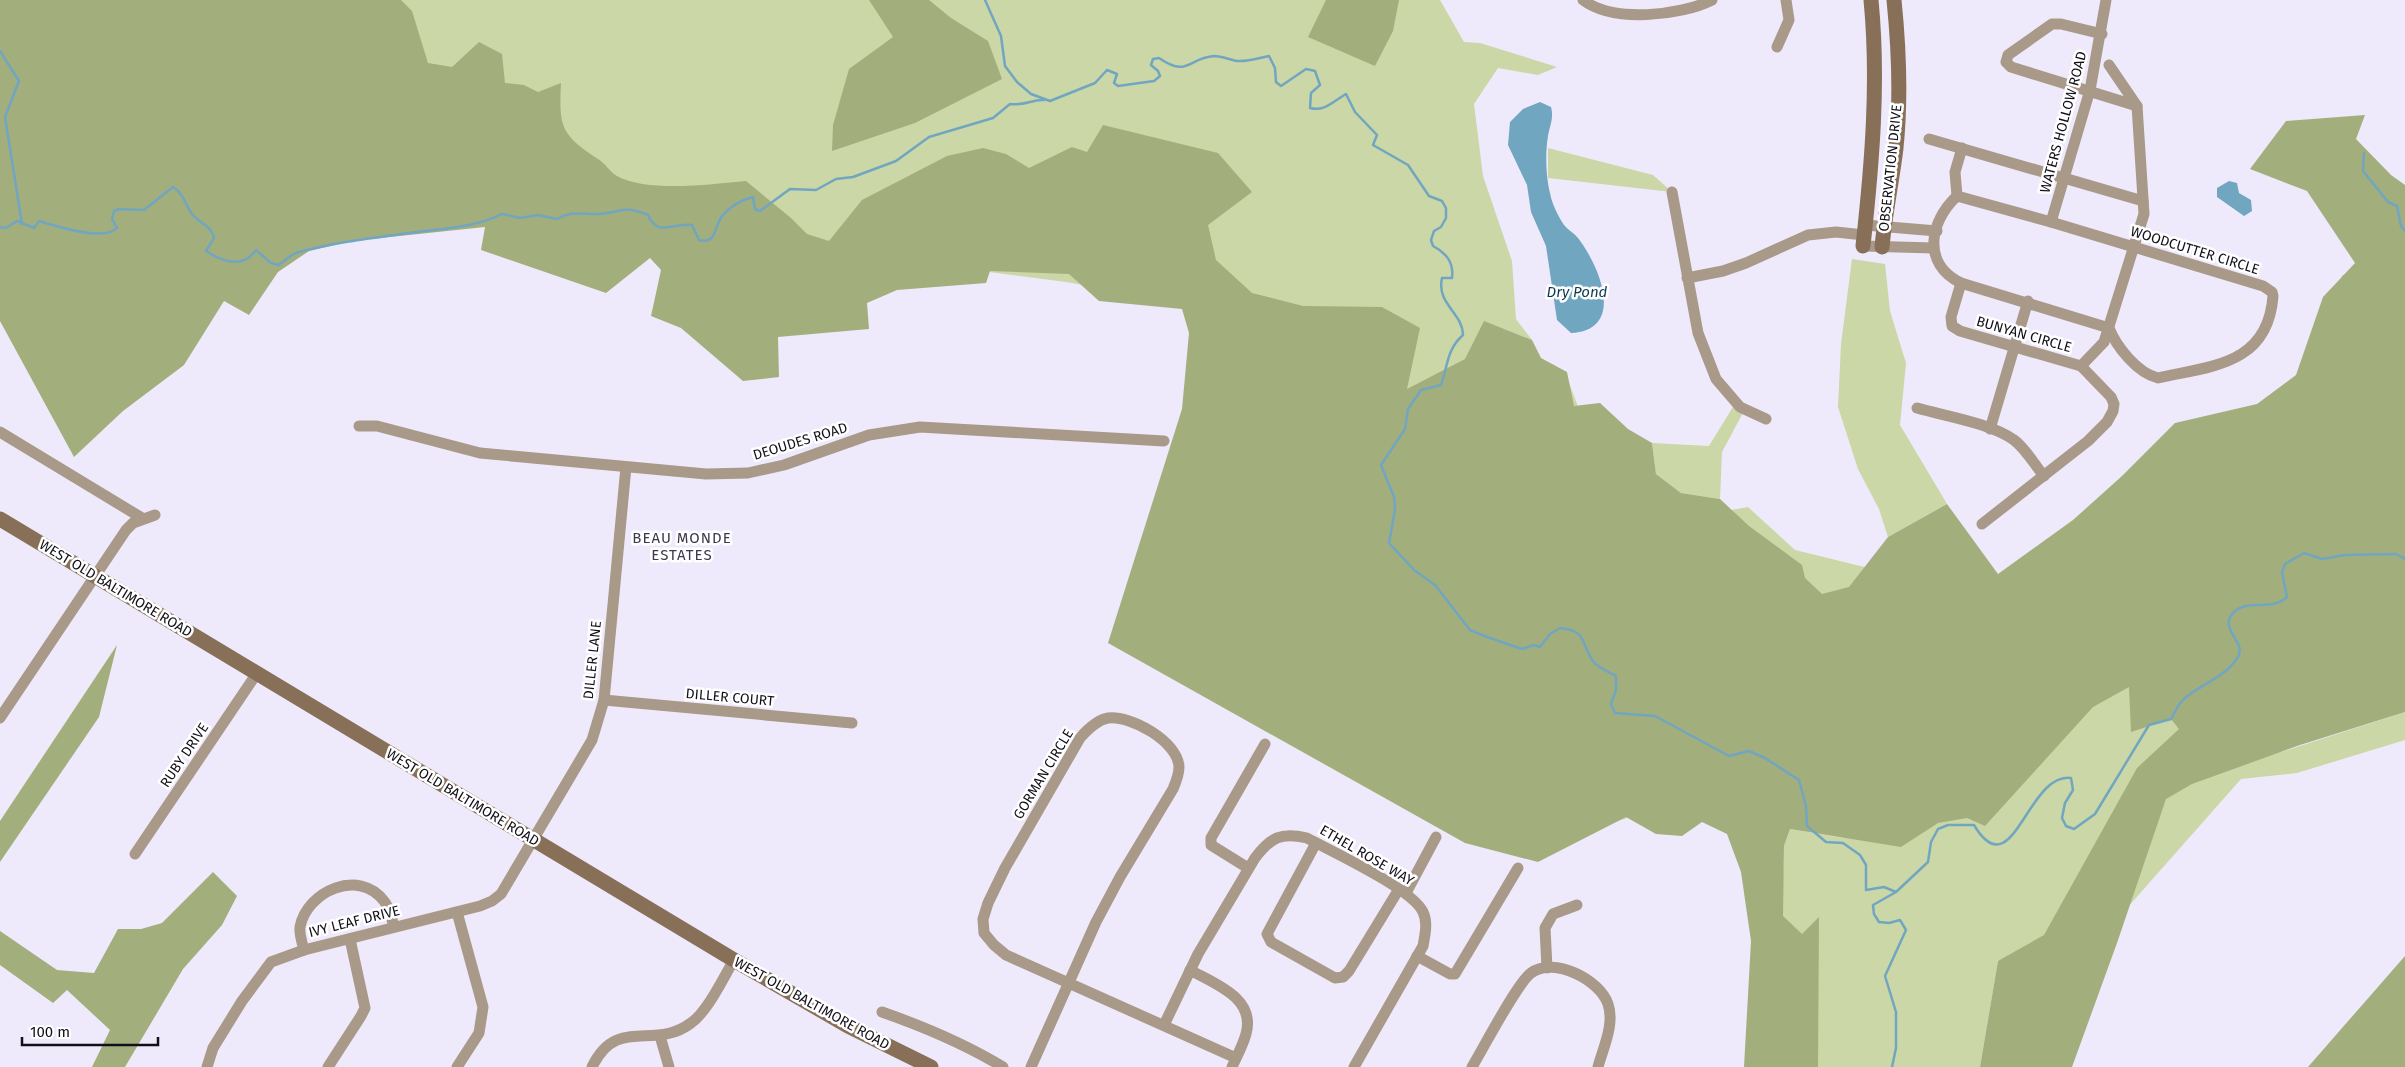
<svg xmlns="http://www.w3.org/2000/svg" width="2405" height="1067" viewBox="0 0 2405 1067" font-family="'Fira Sans',sans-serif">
<rect width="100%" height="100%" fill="#eeeafb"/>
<!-- green -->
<g fill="#cbd7a6">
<polygon points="0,0 1440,0 1464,42 1480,43 1557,67 1538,75 1498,68 1474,104 1483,176 1512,261 1516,319 1532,340 1498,327 1499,330 1566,375 1579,409 1649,491 1680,519 1748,507 1795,550 1893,574 1954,620 2240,415 2300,385 2339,296 2342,275 2364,282 2281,752 2405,712 2405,740 2297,773 2241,779 2127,908 1998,961 1980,1067 1749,1067 1784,865 1784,846 1790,829 1844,838 1722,787 1575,835 1213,308 1066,282 637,226"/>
<polygon points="1548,148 1653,175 1672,192 1548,178"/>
<polygon points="1852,259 1885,264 1890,311 1906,363 1900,425 1947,504 1888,537 1879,509 1858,469 1838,407 1841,344"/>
<polygon points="1736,402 1745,409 1722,452 1720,499 1681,493 1656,474 1652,443 1709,446"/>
</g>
<!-- forest -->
<g fill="#a3ae7d">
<path d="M0,0H401L412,11L428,63L452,67L479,42L502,54L505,83L524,85L538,92L561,83C559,126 560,134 598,159C605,163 611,173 617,176C648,193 711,184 746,181L791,218L807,234L829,241L862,200L947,156L983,148L1006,154L1029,168L1072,147L1087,152L1103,125L1218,153L1252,192L1208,225L1216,260L1252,293L1303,306L1382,307L1420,328L1407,389L1465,359L1484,321L1532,340L1541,358L1567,372L1574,406L1600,403L1628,429L1652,443L1656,474L1681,493L1720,499L1749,526L1802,565L1805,578L1822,594L1849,587L1888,537L1947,504L1998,574L2073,520L2122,476L2175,423L2257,404L2296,375L2323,297L2355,263L2307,191L2250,169L2286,121L2365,115L2356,139L2391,175L2405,185V712L2300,745L2192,784L2166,799L2117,943L2072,1067H1980L1998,961L2044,935L2137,768L2179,729L2171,719L2131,732L2129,687L2093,707L1985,826L1967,818L1938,823L1901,847L1790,829L1784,846L1783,916L1802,934L1819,917L1818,1067H1744L1751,941L1741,872L1727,834L1702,822L1682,836L1656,834L1626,817L1538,862L1465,843L1108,643L1182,409L1189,333L1182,309L1099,301L1069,274L990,271L986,283L897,290L867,303L869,329L778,337L779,377L743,381L681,328L651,316L661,270L650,258L606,293L481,250L485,227L352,241L309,251L278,272L249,315L224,301L184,365L123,411L74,457L0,321Z"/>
<polygon points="869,0 929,0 951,18 988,41 1002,79 915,123 832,151 833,125 849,69 893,37"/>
<polygon points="1326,0 1399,0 1393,31 1375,66 1308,37"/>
<polygon points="117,645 99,717 0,862 0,821"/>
<polygon points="213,872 237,896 222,925 183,969 125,1067 92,1067 110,1030 67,990 53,1003 0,965 0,931 57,970 94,973 118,929 141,929 162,923"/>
<polygon points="2405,956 2405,1067 2308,1067"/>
</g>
<!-- water -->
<g fill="#71a6c1">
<path d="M1540,102L1551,107C1554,118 1550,125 1548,136C1545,153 1546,177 1550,193C1552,204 1558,216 1564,225C1568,230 1574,233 1578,238C1599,265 1627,330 1571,333L1557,320L1546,246L1531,212L1527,185L1508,145L1510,122L1523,109Z"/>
<polygon points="2229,181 2237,183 2239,193 2251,200 2252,211 2244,216 2217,197 2217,188"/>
</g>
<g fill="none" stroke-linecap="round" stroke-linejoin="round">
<!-- stream -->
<g stroke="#71a6c1" stroke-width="2.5">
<path d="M985,0L1001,36L1005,66L1017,82L1031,94L1050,101L1095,83L1107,70L1117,74L1114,83L1118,86L1154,81L1160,76L1158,71L1151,65L1153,59L1159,58C1188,78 1188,58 1214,56C1222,56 1230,60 1237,61C1247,62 1259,58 1269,56L1275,68L1276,82L1281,86L1306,69L1315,71L1320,85L1311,93L1310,108C1324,112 1334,101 1346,94L1355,112L1377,135L1373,145L1408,165L1429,196L1442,201L1446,208V218L1441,227L1434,231L1431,240L1433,246C1446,253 1454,262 1452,278H1442C1436,304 1463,313 1463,335C1447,349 1448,365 1441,385L1421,390L1408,409L1405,429L1381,465L1394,497L1395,510L1389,543L1414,570L1435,585L1470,630L1487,637L1522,649L1534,645L1540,647L1550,634L1560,628C1587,630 1581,644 1593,661C1598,668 1609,672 1616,676V690L1611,704L1615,713L1655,716L1729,756L1749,751L1765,758L1799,780L1806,806L1807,826L1826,842L1843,843L1860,855L1866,865V890L1884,887L1896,892"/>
<polyline points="0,51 19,81 5,117 22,224"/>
<polyline points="2364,153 2363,171 2388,202 2397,206 2401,226 2405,231"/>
<path d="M0,227L6,228L17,221L34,228L39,221C55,226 104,242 117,228L112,219L114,211L119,209L144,210L173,187C184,194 185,204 192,214C199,223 212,226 214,238L206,251C223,262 243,269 256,250L271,263L278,265C284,262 290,255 296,253C338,241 381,237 424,231C451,228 478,226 502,214L520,218L538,215L557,219C573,210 582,215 599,214C622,213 622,204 648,215C658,238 673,222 692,225L699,240C718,245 714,224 723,215C731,206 741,200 753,197L755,209L760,211L790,189L816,190L836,179L853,177L896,161L929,137L993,118L1010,104C1026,106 1032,99 1044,100"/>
<path d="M1892,1067L1896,1048V1012L1885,976L1906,930L1900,920L1889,923L1879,922L1874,914L1873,905L1896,892L1928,862L1931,842L1938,829L1948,825H1974C2013,890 2027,772 2071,778L2073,790L2065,803L2062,818L2066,826L2074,829L2095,814L2149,725L2171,719C2174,714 2177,707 2181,702C2195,686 2225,679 2238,657C2247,641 2217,629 2234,612C2248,598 2271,612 2287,597L2282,572L2285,564L2304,553L2322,559L2344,555L2396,554L2405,559"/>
</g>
<!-- street -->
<g stroke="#a99988" stroke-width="11">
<path d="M1583,0C1613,23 1680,16 1712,0"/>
<polyline points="2102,34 2061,24 2052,24 2008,55 2006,62 2011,67 2137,106"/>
<polyline points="1777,47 1789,20 1786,0"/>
<polyline points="1929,139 2143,201"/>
<polyline points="1672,192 1698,333 1716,379 1740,407 1766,419"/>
<path d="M1957,196L2051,222L2263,286L2272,292L2273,296C2268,365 2211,366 2158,378C2137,373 2116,346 2109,328L1961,283C1922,264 1929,222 1957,196Z"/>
<polyline points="1957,196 1955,172 1962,148"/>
<polyline points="2051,222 2090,90 2106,0"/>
<polyline points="1865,225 1937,231"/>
<polyline points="1863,246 1933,248"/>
<polyline points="1687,278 1723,271 1746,263 1808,235 1836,232 1864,235"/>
<polyline points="1961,283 1951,317 1952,326 1960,331 2081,366 2111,397 2114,404 2113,411 2107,422 2088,441 1982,524"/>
<polyline points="2081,366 2104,342 2144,214 2137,106 2109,65"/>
<path d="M1917,408C1945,416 1990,423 2014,440C2026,449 2034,464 2044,476"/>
<polyline points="359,426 377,426 480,453 706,474 748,473 784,465 869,435 920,427 1164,441"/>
<polyline points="1990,429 2028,301"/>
<polyline points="0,432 142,518"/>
<polyline points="604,700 852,723"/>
<polyline points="0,718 126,530 133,523 155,515"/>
<polyline points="1316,843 1267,934 1271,942 1335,978 1343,977 1349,971 1399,889"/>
<polyline points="135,854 257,673"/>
<polyline points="1248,868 1211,845 1211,838 1265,744"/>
<polyline points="1406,893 1436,837"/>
<polyline points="457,912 483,1007 479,1033 457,1067"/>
<path d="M304,950C302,943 299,933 300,927C307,891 359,868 384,901C390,908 391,918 394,926"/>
<polyline points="1417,956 1450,974 1455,974 1518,868"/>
<polyline points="1547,968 1545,928 1553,914 1577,905"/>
<path d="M1190,970C1215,984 1256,998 1246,1034C1243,1045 1237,1056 1232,1067"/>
<path d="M882,1012C925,1027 965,1044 1003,1067"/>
<path d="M1164,1025L1198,954L1255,858C1271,837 1281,832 1307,838C1331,851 1413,889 1423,912C1428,922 1425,935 1423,946L1354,1067"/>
<polyline points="660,1036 669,1067"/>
<polyline points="207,1067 213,1048 242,1001 271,962 304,950 480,906 492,901 501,894 592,740 604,700 626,467"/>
<polyline points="328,1067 361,1016 365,1008 350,939"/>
<path d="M592,1067C617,1015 654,1051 691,1023C708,1011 723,978 734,960"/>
<path d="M1031,1067L1096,922L1120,877L1173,789C1176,782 1179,774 1179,767C1178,741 1130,715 1108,718C1097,720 1087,730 1080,738L1005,868L988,903L983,919L984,933L994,945L1006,955L1236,1058"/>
<path d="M1472,1067C1483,1049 1517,983 1531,973C1554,956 1600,980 1608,1004C1615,1024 1603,1048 1598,1067"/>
</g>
<!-- secondary -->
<g stroke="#887058" stroke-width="15">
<path d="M1863,246C1872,164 1879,82 1871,0"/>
<path d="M1882,247C1885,214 1892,181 1896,148C1901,99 1899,49 1894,0"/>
<polyline points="0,519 734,960 848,1026 931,1067"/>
</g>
</g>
<g text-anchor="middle" stroke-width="5" stroke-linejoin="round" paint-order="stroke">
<!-- street labels -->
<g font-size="14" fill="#110f18" stroke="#fff">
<text transform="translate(2063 122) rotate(-75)" y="5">WATERS HOLLOW ROAD</text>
<text transform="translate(1890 168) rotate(-84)" y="5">OBSERVATION DRIVE</text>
<text transform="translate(2195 250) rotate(17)" y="5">WOODCUTTER CIRCLE</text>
<text transform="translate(2024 334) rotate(16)" y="5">BUNYAN CIRCLE</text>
<text transform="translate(800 441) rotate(-17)" y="5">DEOUDES ROAD</text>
<text transform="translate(116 588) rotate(31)" y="5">WEST OLD BALTIMORE ROAD</text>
<text transform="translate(592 660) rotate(-84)" y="5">DILLER LANE</text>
<text transform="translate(730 697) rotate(5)" y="5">DILLER COURT</text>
<text transform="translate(184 755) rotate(-56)" y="5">RUBY DRIVE</text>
<text transform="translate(1043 774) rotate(-59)" y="5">GORMAN CIRCLE</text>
<text transform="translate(463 797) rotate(31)" y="5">WEST OLD BALTIMORE ROAD</text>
<text transform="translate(1367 855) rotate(30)" y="5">ETHEL ROSE WAY</text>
<text transform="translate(354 921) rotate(-14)" y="5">IVY LEAF DRIVE</text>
<text transform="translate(812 1003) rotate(29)" y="5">WEST OLD BALTIMORE ROAD</text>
</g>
<!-- water labels -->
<g font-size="15" font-style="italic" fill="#0c3a4e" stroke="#fff">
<text x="1577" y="297">Dry Pond</text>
</g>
<!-- neighbourhood labels -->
<g font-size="15" letter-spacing="1" fill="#3d384e" stroke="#fff">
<text x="682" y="543">BEAU MONDE<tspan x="682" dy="17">ESTATES</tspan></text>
</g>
</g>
<!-- scale -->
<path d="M22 1037v8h136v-8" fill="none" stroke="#110f18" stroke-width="2.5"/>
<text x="30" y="1037" font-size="15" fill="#110f18" stroke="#ffffff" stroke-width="4" paint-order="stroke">100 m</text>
</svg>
